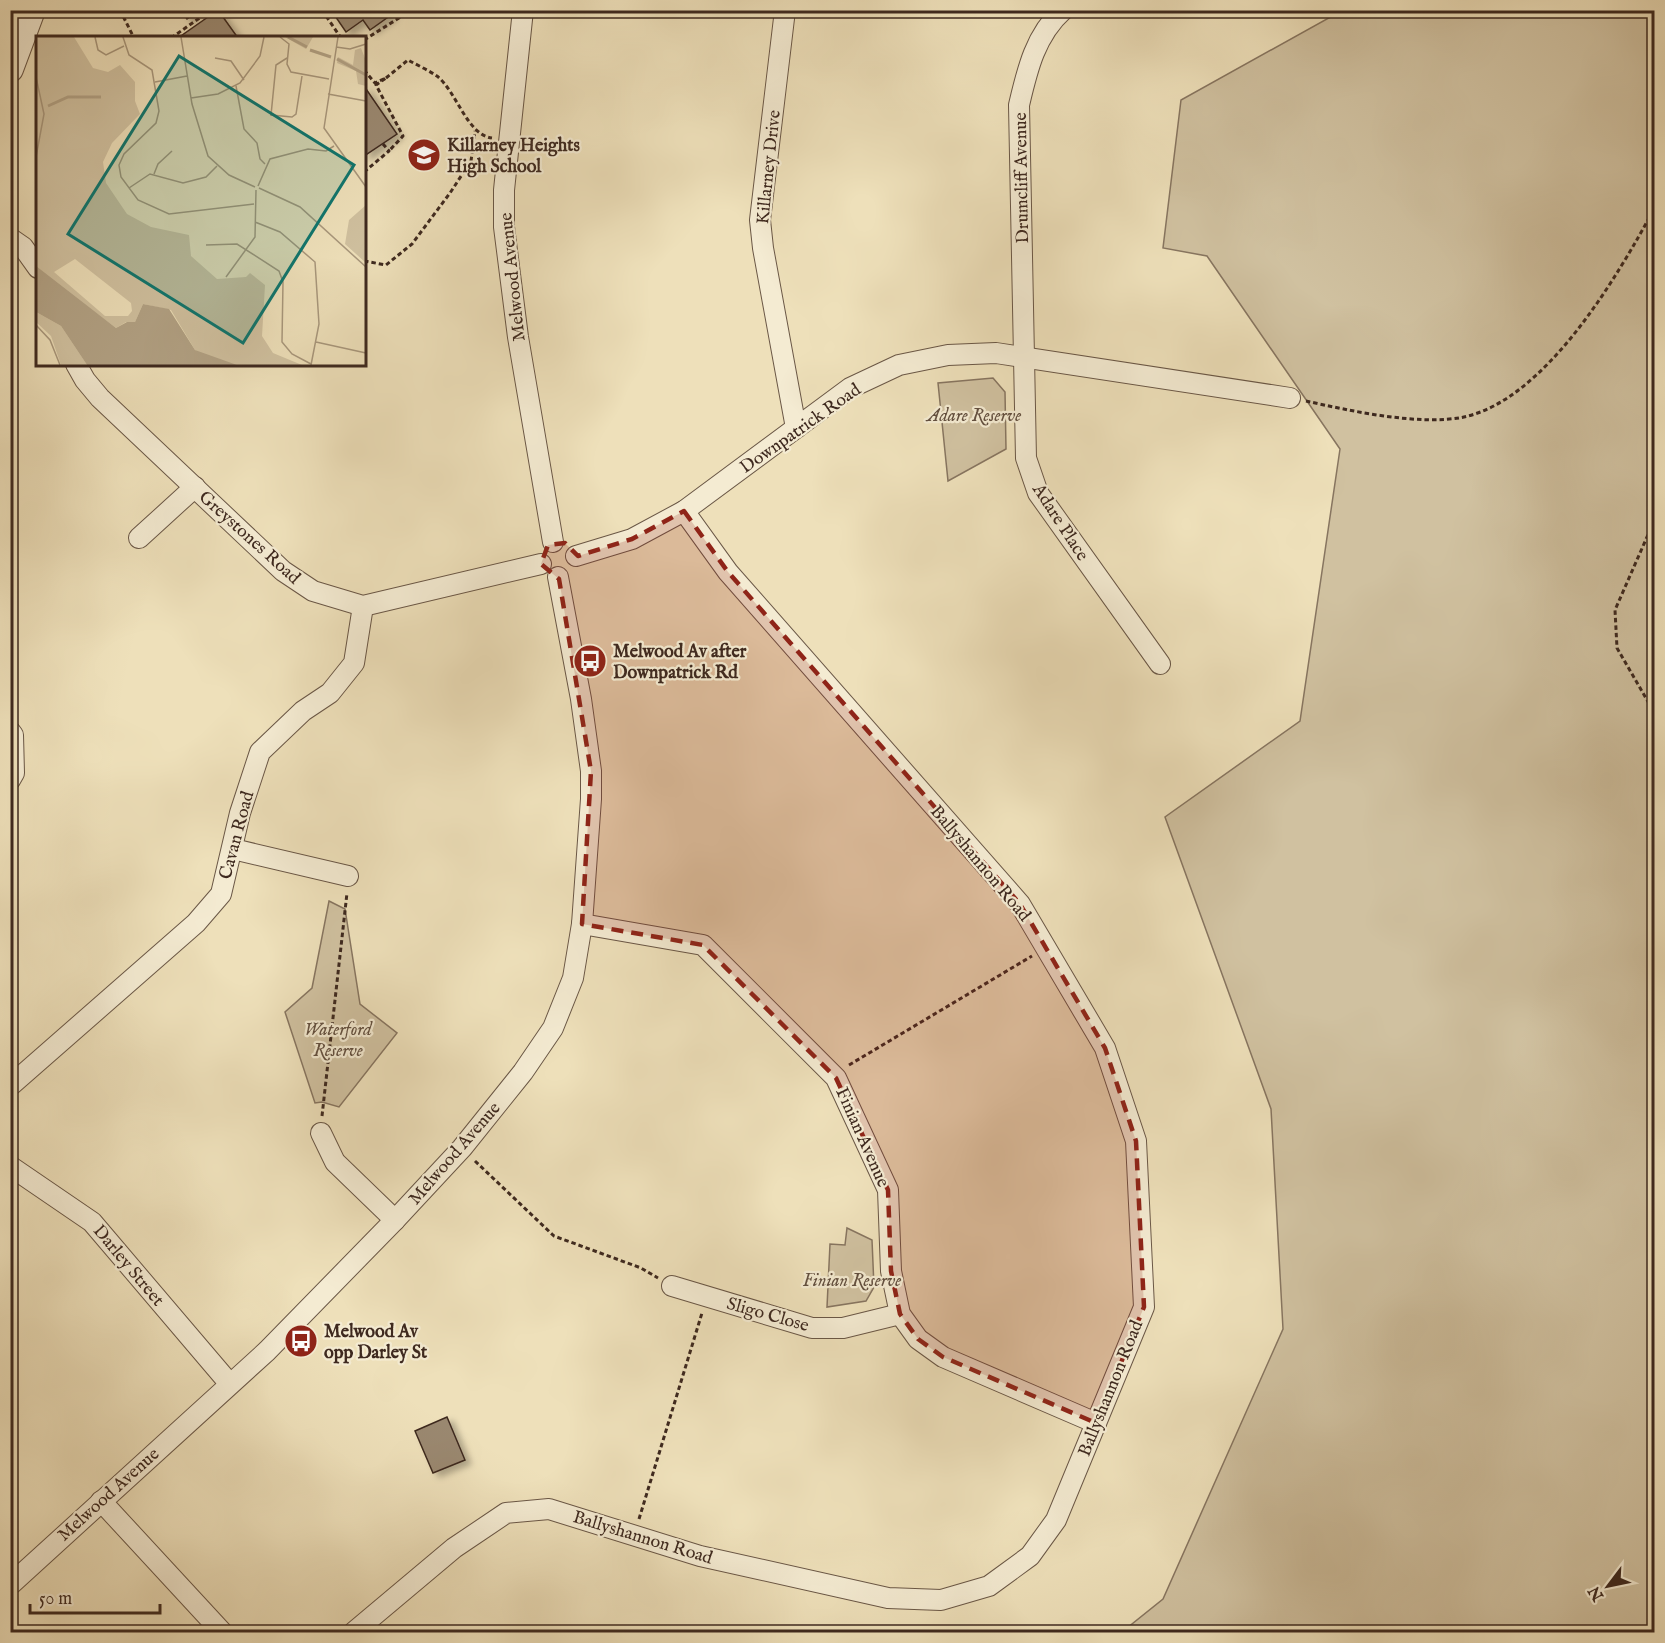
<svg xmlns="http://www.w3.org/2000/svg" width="1665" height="1643" viewBox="0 0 1665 1643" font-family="'IM FELL English',serif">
<defs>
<filter id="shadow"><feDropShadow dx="6" dy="4" stdDeviation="3" flood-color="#0004"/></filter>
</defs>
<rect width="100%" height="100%" fill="#eee0ba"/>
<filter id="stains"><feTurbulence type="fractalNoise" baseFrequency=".00333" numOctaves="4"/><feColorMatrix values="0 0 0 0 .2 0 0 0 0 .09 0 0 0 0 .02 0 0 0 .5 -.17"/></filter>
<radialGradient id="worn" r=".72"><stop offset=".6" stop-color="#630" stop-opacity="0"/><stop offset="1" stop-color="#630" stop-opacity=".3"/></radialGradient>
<!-- green -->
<g fill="#d0c1a0" stroke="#877560" stroke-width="1.5">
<polygon points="1343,10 1654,11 1654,1632 1122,1632 1163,1599 1283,1329 1271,1109 1165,817 1300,721 1340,449 1207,256 1163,248 1181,100"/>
<polygon points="993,378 1005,392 1006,449 948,481 938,383"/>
<polygon points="329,901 345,909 360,1004 397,1033 339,1107 322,1102 315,1103 285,1012 312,988"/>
<polygon points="847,1228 872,1240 874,1287 866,1301 827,1307 830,1244 845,1245"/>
</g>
<!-- building -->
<g fill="#9a8870" stroke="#3e291f" stroke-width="1.5" filter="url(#shadow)">
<polygon points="181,10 200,10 187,19"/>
<polygon points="218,10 238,38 178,38"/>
<polygon points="331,10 388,10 391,15 370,30 363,20 346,32"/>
<polygon points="364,86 397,134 364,156"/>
<polygon points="447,1417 465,1460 433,1473 415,1431"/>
</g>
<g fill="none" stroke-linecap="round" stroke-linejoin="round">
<defs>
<g id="minor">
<polyline points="523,10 504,190 504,227 518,337 553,542"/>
<polyline points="785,10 760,220 763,248 796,428"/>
<path d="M1063,10C1035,35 1027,71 1019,105L1026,458L1038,493L1160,664"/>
<polyline points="10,238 23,247 38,268"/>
<polyline points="76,364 85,380 100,398 283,571 313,591 363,606 541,564"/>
<polyline points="139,538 195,487"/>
<polyline points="576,556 632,539 684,511 850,388 899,365 948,355 996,353 1290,398"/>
<polyline points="10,731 13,735 14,773 10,780"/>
<polyline points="233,849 348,876"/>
<polyline points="582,924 703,945 836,1078 888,1190 891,1271 900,1314 918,1339 943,1357 1096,1423"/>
<polyline points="10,1086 196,923 221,894 240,813 260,752 303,711 330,693 354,663 363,606"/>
<polyline points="321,1133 335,1162 395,1220"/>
<polyline points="10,1166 92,1222 229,1383"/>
<polyline points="672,1286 812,1328 843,1328 900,1314"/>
<polyline points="101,1501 222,1632"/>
<polyline points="10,1585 267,1351 395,1220 462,1148 523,1072 553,1028 573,978 582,924 591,799 591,771 581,699 558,577"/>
<polyline points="354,1632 454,1548 506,1513 549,1509 700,1556 888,1598 941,1600 989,1586 1030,1556 1056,1520 1144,1307 1136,1141 1105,1048 1020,904 728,572 684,511"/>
</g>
<polyline id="tertiary" points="10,69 32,10"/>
</defs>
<!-- minor casing -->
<use href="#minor" stroke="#6a5746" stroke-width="22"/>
<!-- tertiary casing -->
<use href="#tertiary" stroke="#6a5746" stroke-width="28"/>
<!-- path -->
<g stroke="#3e291f" stroke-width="3" stroke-dasharray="4.5 3" stroke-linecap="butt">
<polyline points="120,10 134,38"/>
<polyline points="322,10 341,38"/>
<polyline points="171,38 211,10"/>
<polyline points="364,40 399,18 400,10"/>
<polyline points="364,70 375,83 386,78 376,85 403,136 389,151"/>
<path d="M386,78L408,60C417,65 428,70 437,76C457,92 467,135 492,138"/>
<polyline points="364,172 389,151 383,144"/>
<polyline points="364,261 386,265 412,244 450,193 471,161 475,131"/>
<path d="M1306,401C1351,411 1419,426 1464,417C1546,399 1617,277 1654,209"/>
<polyline points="1654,521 1615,610 1617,648 1654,712"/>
<polyline points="849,1065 1032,956"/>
<polyline points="322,1116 347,893"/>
<polyline points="475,1161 554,1236 641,1268 658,1278"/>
<polyline points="639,1519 702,1313"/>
</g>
<!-- minor -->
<use href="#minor" stroke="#f4ebd2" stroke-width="20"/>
<!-- tertiary -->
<use href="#tertiary" stroke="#f4ebd2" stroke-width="26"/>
</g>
<!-- marked area -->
<path fill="#8f2418" fill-opacity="0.2" stroke="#8f2418" stroke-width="4.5" stroke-dasharray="12 8" stroke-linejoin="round" d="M684,511L728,572L1020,904L1105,1048L1136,1141L1144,1307L1096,1423L943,1357L918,1339L900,1314L891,1271L888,1190L836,1078L703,945L582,924L591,771L559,579L541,564L548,545L565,543L578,556L632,539Z"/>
<!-- icons -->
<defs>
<symbol id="school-disc" viewBox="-11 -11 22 22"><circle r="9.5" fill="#8f2418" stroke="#f4ebd2"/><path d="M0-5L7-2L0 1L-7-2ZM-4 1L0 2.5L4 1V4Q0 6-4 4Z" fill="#fff"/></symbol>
<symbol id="bus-disc" viewBox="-11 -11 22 22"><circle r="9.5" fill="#8f2418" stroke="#f4ebd2"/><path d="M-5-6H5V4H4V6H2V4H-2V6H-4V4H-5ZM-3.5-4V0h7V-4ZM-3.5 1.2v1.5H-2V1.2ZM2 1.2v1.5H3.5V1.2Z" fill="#fff"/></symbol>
</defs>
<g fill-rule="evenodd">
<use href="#school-disc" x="405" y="136" width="38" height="38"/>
<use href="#bus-disc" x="571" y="642" width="38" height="38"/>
<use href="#bus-disc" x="282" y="1322" width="38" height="38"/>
</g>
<g text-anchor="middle" stroke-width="4.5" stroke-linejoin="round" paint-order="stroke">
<!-- poi labels -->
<g font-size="18" font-weight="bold" fill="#3e291f" stroke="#f4ebd2" text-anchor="start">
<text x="447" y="151">Killarney Heights<tspan x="447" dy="21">High School</tspan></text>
<text x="613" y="657">Melwood Av after<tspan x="613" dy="21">Downpatrick Rd</tspan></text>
<text x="324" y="1337">Melwood Av<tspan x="324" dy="21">opp Darley St</tspan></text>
</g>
<!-- street labels -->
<g font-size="18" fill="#3e291f" stroke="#f4ebd2">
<text transform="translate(768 167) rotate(-84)" y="6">Killarney Drive</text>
<text transform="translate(1021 178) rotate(-91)" y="6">Drumcliff Avenue</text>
<text transform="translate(512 277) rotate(-96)" y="6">Melwood Avenue</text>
<text transform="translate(800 428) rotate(-35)" y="6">Downpatrick Road</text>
<text transform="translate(1061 522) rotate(57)" y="6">Adare Place</text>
<text transform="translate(250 537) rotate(42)" y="6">Greystones Road</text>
<text transform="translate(236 835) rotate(-75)" y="6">Cavan Road</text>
<text transform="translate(981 863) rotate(50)" y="6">Ballyshannon Road</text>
<text transform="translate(863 1137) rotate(66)" y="6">Finian Avenue</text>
<text transform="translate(454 1153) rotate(-49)" y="6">Melwood Avenue</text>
<text transform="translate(129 1265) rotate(50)" y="6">Darley Street</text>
<text transform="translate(768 1314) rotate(16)" y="6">Sligo Close</text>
<text transform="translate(1110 1388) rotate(-68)" y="6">Ballyshannon Road</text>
<text transform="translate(108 1494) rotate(-42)" y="6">Melwood Avenue</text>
<text transform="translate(643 1537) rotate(17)" y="6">Ballyshannon Road</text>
</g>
<!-- park labels -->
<g font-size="18" font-style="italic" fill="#624f3f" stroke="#f4ebd2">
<text x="974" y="421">Adare Reserve</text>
<text x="338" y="1035">Waterford<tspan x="338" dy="21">Reserve</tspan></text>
<text x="852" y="1286">Finian Reserve</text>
</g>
</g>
<!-- overview -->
<g transform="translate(36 36)">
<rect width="330" height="330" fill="#eee0ba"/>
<path d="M0,1H38L57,32L72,36L84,29L99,46V65L104,78L76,107L67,126L70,147L91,178L115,191L153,199L155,220L181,243L210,241L214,237L229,249L226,300L237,317L266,329H201L172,322L159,314L135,274L107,268L99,286H90L80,292L5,236L0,230ZM39,223L95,267L96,275L92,280H69L18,236ZM249,1H277L270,13ZM325,12L330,25V50L322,48L320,35L301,27L302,21L317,29L319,14ZM330,169V227L309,208L313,184ZM0,276L25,290L51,329H25L15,300L0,286Z" fill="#d0c1a0" fill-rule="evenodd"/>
<path d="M0,230L80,292L91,286H99L107,268L133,273L159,314L201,329H51L25,290L0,276Z" fill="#b2a285"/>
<path fill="none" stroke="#b2a285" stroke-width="3" d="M252,1L271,11M274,14L295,21M301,23L330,39M12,70L32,61H65"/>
<path fill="none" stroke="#a8977c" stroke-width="1.5" d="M59,1L62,14L70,19L88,10M87,1L93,19L116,34L123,75L120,87L88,118L83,129L85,141L102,164L133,178L218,168M145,1L156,68L172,120L193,139L219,151M244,1L253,8L251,28L255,36L293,43M302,1L288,92L330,151M300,11L314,13L330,8M179,22L195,25L208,44M251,22L240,29L235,79L256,81L260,78L266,40M0,41L8,78L0,121M119,46L151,40M200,50L208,93L221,107L224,123L229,128M292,58L330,65M155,62L182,58L204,47L224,20L228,1M118,138L122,128L136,115M222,150L234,123L272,113L290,115L298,110M93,152L114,138L147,147L170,141L181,130M223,152L264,171L330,231M219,186L244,196L279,226L283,288L275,329M170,209L201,208L243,235L247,246L246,306L256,318L275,328M190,241L219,201L220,154M0,289L14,304L24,329M280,306L330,317"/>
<path fill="#0f766e" fill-opacity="0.15" stroke="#0f766e" stroke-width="3" d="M143,20L318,129L207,307L32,198Z"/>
<rect width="330" height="330" fill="none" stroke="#3e291f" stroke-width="3"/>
</g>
<!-- margin -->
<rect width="1665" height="1643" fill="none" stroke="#eee0ba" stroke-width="36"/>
<rect x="12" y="12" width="1641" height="1619" fill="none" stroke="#3e291f" stroke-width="3"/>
<rect x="18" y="18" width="1629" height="1607" fill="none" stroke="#3e291f" stroke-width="1.5"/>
<!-- north arrow -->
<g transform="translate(1608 1586) rotate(238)" stroke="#f4ebd2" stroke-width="4.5" paint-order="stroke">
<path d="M0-4.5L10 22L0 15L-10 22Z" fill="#3e291f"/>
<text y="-9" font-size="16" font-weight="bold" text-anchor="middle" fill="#3e291f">N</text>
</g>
<!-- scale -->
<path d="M30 1604v9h130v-9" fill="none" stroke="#3e291f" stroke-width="3"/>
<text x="39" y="1604" font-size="18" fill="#3e291f" stroke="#f4ebd2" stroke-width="4.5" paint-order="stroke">50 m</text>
<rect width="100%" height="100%" filter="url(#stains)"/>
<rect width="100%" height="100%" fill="url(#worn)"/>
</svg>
